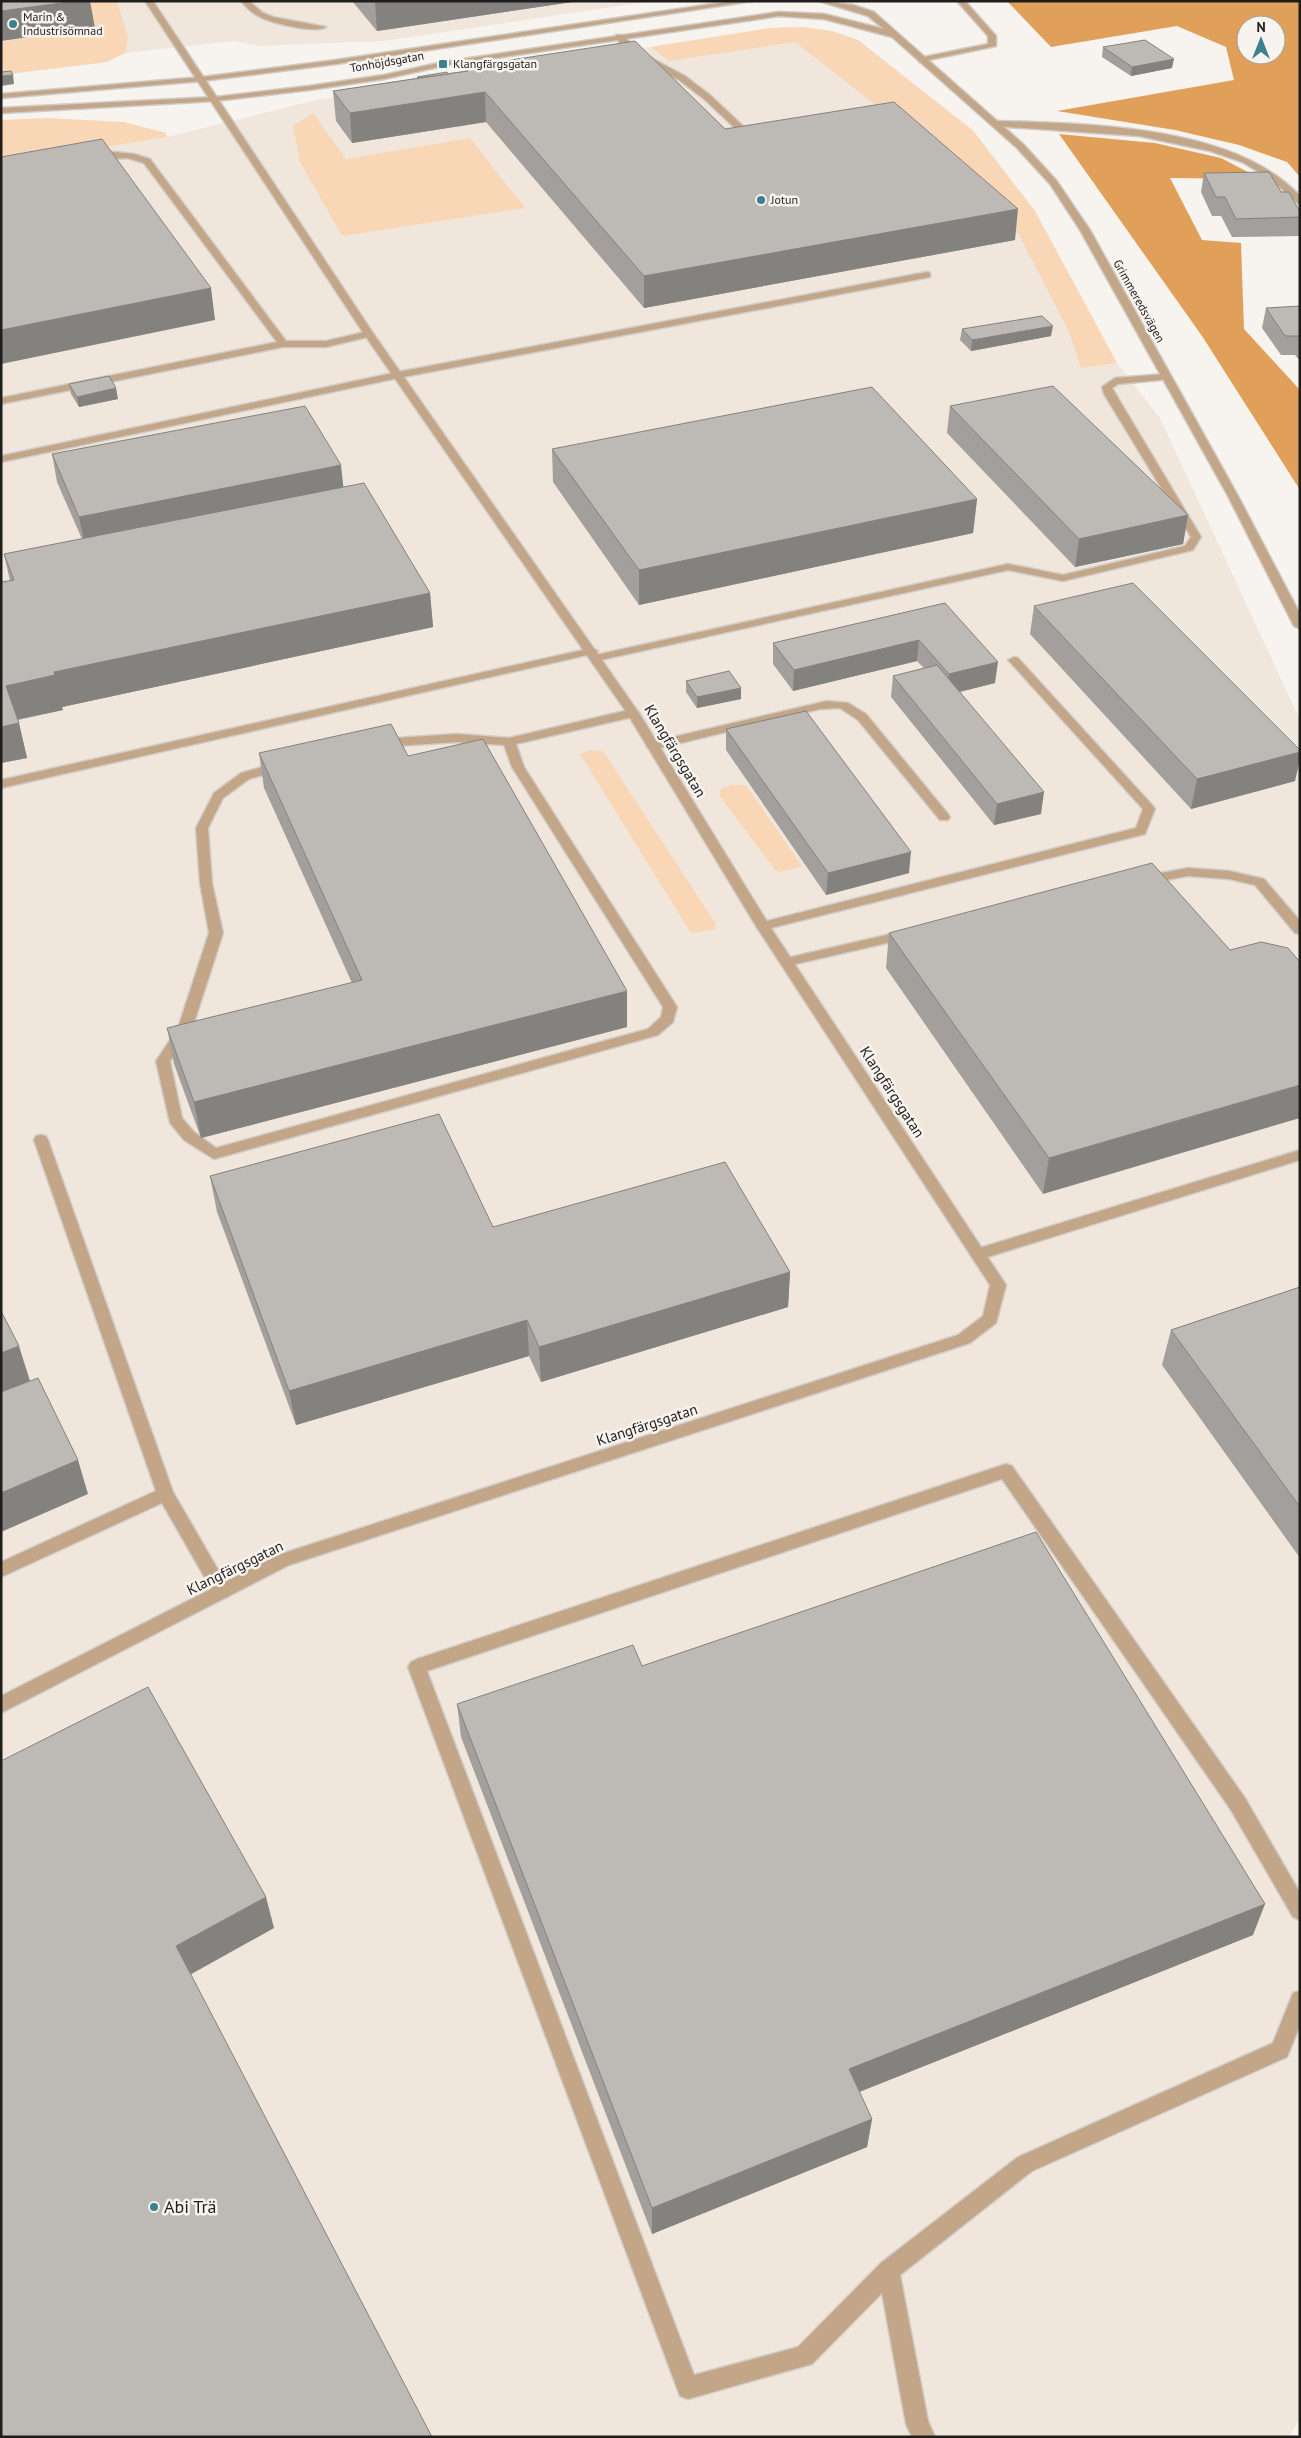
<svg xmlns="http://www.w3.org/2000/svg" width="1301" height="2438" viewBox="0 0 1301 2438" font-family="'PT Sans',sans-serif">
<rect width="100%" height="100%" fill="#f7f3ee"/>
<!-- built -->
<g fill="#f0e6dc">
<polygon points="1,1 653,1 384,41 259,46 234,41 125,53 107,62 1,75"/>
<polygon points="801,27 832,31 858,40 973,130 1035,211 1117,363 1160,418 1300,720 1300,2419 1289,2437 1,2437 1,164 167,137 312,101 770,28"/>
</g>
<!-- green -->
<g fill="#f9d7b6">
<polygon points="79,1 117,1 128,38 125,53 107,62 1,75 1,42 94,28"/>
<polygon points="801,27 832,31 858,40 973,131 1035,211 1117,363 1081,368 1069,332 1019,235 897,122 795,42 669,61 651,47 770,28"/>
<polygon points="313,113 346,159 470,138 525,208 342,236 300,162 293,126"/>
<polygon points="48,118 124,122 166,133 167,137 1,164 1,120"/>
<polygon points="589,750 603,751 716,924 715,929 693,933 689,930 580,754"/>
<polygon points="731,785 746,785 802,866 779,872 776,871 719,795 721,789"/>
</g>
<!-- forest -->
<g fill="#e1a05a" fill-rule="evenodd">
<path d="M1007,1H1300V177L1287,162L1239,145L1175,130L1057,111L1234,80L1226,47L1177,26L1051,47ZM1246,25H1276V55H1246Z"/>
<polygon points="1059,134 1155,143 1221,158 1261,179 1170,178 1202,240 1241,243 1244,329 1300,390 1300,490 1202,336"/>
</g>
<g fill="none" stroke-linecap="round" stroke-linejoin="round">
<defs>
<g id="service">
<path d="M241,1H249L263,13L273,17L326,27C316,34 271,23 260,17C252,13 247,8 241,1Z"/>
<polygon points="957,1 965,1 996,36 996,46 919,62 919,58 988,44 988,36"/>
<polygon points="616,35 622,35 642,53 685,76 710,95 757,139 757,143 751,143 704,99 679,80 636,57 616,39"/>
<path d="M997,121C1088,124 1234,125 1300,196V205L1269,178L1242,162L1210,151L1139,136L994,126V122Z"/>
<polygon points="114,152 134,154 150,159 286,341 326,341 369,331 374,334 372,336 326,347 283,347 1,404 1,398 277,342 144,163 127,158 93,160 89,157 93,154"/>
<polygon points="927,272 930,273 930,277 398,378 1,462 1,456 398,372"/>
<polygon points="1166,374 1171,377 1170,379 1118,384 1112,388 1201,537 1193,550 1063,581 1008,570 596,661 590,658 596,655 1008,564 1063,575 1185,546 1191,537 1104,394 1102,387 1115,378"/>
<polygon points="592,648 598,651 596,653 1,788 1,780"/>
<polygon points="1014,657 1018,658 1153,806 1155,809 1145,834 763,930 758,929 756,926 763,922 1136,828 1143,809 1010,662 1008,660"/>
<polygon points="827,701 848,703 866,714 948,814 950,817 948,820 940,820 858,720 840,708 820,709 652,750 646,746 652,742"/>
<polygon points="633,709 639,713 637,716 516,744 524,767 677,1007 673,1022 658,1035 214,1159 184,1140 170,1123 156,1061 178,1028 209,933 200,883 196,828 214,793 241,773 280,762 284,763 286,766 284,769 249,779 223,798 208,828 212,883 223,933 192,1029 170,1061 182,1118 194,1132 216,1148 648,1029 661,1017 663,1007 512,767 504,745 457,742 381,747 375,743 381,739 457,734 509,738"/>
<polygon points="1188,868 1229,871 1264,879 1300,921 1300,934 1295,933 1255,885 1229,879 1188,876 1145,884 1139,880 1145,876"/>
<polygon points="908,930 915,934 913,937 787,966 780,962 787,958"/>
<polygon points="41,1135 46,1136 48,1140 173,1492 228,1587 231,1592 228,1597 222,1599 216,1597 162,1503 1,1577 1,1562 156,1491 34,1140 36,1136"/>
<polygon points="1300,1150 1300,1160 978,1260 973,1258 970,1254 973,1250"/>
<polygon points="1006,1464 1012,1466 1245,1798 1300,1893 1300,1920 1293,1917 1231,1810 1002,1479 427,1671 694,2375 798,2347 881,2263 1018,2157 1273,2043 1293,1993 1300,1991 1300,2025 1287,2057 1032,2171 900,2275 928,2421 935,2437 912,2437 906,2424 882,2293 812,2364 688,2399 680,2396 677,2388 408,1667 411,1662 417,1659"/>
</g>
<polygon id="minor" points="145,1 153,1 373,333 639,713 769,925 1006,1285 996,1323 970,1343 289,1565 1,1713 1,1696 278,1555 958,1335 983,1316 990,1285 756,926 627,713 364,334"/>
<g id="tertiary">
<polygon points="732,1 753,1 336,64 202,81 1,98 1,94 202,77 336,60"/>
<polygon points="819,1 853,5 874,12 1023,144 1056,180 1090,230 1238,496 1300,614 1300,629 1294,626 1228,496 1080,230 1050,184 1017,148 892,37 824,19 779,16 443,66 384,79 309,90 215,101 1,113 1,108 215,97 309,86 384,75 443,62 779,12 824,14 884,29 868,16"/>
</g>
</defs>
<!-- service casing -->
<use href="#service" stroke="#d0cdc8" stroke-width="3"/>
<!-- minor casing -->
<use href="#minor" stroke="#d0cdc8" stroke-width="3"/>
<!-- tertiary casing -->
<use href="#tertiary" stroke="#d0cdc8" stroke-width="3"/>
<!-- service -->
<use href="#service" fill="#c3a588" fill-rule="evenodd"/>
<!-- minor -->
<use href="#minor" fill="#c3a588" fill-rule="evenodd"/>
<!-- tertiary -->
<use href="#tertiary" fill="#c3a588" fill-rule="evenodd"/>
</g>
<!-- wall -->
<g fill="#a39f9c">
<polygon points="352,1 579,1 377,31"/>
<polygon points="1103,47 1172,68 1131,76 1102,57"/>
<polygon points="465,67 725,129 1015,240 644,308 486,122 352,143 336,121 333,91 417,78 417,77 465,71"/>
<polygon points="1204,173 1281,192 1300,212 1300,230 1299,236 1232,237 1221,216 1212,216 1201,192"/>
<polygon points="1300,306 1300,361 1295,355 1281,355 1262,328 1266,308"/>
<polygon points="962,329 1051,336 971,351 960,340"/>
<polygon points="69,384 118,399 79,407 71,394"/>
<polygon points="950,406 1188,515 1183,544 1075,567 947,433"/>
<polygon points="552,449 977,499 973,533 639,605 553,482"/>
<polygon points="52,454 344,487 430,593 433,627 62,707 63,710 18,720 27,758 1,763 1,582 10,581 4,554 82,539 57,482"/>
<polygon points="945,603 995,683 960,692 1041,814 994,825 891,697 893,676 924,668 917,661 793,691 773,664 773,643"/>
<polygon points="1034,606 1295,781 1191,809 1030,634"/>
<polygon points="686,681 741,699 697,708 686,692"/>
<polygon points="726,729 909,873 826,895 726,750"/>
<polygon points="259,753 408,756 627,1027 201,1138 174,1064 167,1028 352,983 264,788"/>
<polygon points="889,933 1230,950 1043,1194 886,968"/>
<polygon points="210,1176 493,1227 790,1272 788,1307 541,1382 529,1356 296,1425 217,1212"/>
<polygon points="1300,1287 1300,1558 1162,1365 1171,1330"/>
<polygon points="642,1666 1253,1935 859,2092 872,2119 867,2147 652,2234 461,1737 457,1704"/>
</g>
<!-- shaded-wall -->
<g fill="#84827f">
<polygon points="76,1 90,1 95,28 1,41 1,11"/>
<polygon points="383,1 579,1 377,31 375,2"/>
<polygon points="1174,59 1172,68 1131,76 1132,67"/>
<polygon points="13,75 14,84 1,86 1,76"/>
<polygon points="485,92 486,122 352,143 350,113"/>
<polygon points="1018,209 1015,240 644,308 644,276"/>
<polygon points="211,288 215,320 1,364 1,330"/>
<polygon points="1053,326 1051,336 971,351 972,340"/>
<polygon points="116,388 118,399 79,407 77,397"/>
<polygon points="341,465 344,493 85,545 79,517"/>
<polygon points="977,499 973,533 639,605 639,570"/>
<polygon points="1188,515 1183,544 1075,567 1079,539"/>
<polygon points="430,593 433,627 62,707 63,710 14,720 6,686 54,672"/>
<polygon points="919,640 917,661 793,691 794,670"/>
<polygon points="998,662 995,683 946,695 949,674"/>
<polygon points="741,688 741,699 697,708 697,697"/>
<polygon points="19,723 27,758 1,763 1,727"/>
<polygon points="1300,752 1300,760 1295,781 1191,809 1197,779"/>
<polygon points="1044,792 1041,814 994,825 997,804"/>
<polygon points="911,852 909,873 826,895 828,873"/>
<polygon points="627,991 627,1027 201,1138 194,1102"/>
<polygon points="1300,1085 1300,1118 1043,1194 1049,1158"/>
<polygon points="790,1272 788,1307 541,1382 539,1347"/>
<polygon points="527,1320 529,1356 296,1425 289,1391"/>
<polygon points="19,1346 30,1381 1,1392 1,1353"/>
<polygon points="78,1460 88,1494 1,1532 1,1493"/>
<polygon points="266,1897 274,1928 186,1977 176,1946"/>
<polygon points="1265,1904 1253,1935 844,2098 849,2069"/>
<polygon points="872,2119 867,2147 652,2234 652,2208"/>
</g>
<!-- building -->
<g fill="#bdb9b5" stroke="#84827f">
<polygon points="1,1 76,1 1,11"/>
<polygon points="1145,40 1174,59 1132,67 1103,47"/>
<polygon points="635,41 725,129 894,102 1018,209 644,276 485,92 350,113 333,91 468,71 465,67"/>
<polygon points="11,71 13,75 1,76 1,72"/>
<polygon points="447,72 448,74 418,78 417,77"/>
<polygon points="102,139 211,288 1,330 1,157"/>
<polygon points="1269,172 1281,192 1289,192 1300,212 1300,217 1236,219 1225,197 1216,197 1204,173"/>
<polygon points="1300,306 1300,336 1285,336 1266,308"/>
<polygon points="1042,316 1053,326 972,340 962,329"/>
<polygon points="109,376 116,388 77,397 69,384"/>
<polygon points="1053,386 1188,515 1079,539 950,406"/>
<polygon points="872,387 977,499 639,570 552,449"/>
<polygon points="305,406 341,465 79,517 52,454"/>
<polygon points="364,483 430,593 54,672 55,675 6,686 19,723 1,727 1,582 14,580 4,554"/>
<polygon points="1133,583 1300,750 1300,752 1197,779 1034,606"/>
<polygon points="945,603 998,662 949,674 919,640 794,670 773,643"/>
<polygon points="937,665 1044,792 997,804 893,676"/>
<polygon points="729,671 741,688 697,697 686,681"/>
<polygon points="806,711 911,852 828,873 726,729"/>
<polygon points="391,724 408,756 483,739 627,991 194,1102 167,1028 362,980 259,753"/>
<polygon points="1152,863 1230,950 1261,942 1288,948 1300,962 1300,1085 1049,1158 889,933"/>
<polygon points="439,1114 493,1227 725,1162 790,1272 539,1347 527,1320 289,1391 210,1176"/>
<polygon points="1300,1287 1300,1507 1171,1330"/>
<polygon points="1,1311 19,1346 1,1353"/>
<polygon points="38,1378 78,1460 1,1493 1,1392"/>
<polygon points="1036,1532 1265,1904 849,2069 872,2119 652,2208 457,1704 633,1645 642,1666"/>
<polygon points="148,1687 266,1897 176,1946 432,2437 1,2437 1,1761"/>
</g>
<!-- markers -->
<g fill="#3c7f8f" stroke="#f7f3ee" stroke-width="2">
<circle cx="13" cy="24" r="5"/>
<rect x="438" y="59" width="10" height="10" rx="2.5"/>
<circle cx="761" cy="200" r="5"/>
<circle cx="154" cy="2207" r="5"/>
</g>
<g text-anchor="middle" stroke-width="5" stroke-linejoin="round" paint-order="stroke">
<!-- far-poi labels -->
<g font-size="12" fill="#201e1d" stroke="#f7f3ee" text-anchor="start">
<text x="23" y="21">Marin &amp;<tspan x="23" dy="14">Industrisömnad</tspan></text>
<text x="453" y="68">Klangfärgsgatan</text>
<text x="771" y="204">Jotun</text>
</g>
<!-- far-street labels -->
<g font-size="12" fill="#201e1d" stroke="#f7f3ee">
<text transform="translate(387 62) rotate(-10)" y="4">Tonhöjdsgatan</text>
<text transform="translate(1139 301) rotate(61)" y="4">Grimmeredsvägen</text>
</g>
<!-- street labels -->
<g font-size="15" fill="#201e1d" stroke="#f7f3ee">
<text transform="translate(675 751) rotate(59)" y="5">Klangfärgsgatan</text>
<text transform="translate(892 1092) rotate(57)" y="5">Klangfärgsgatan</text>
<text transform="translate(647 1425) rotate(-18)" y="5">Klangfärgsgatan</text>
<text transform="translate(235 1568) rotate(-26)" y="5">Klangfärgsgatan</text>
</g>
<!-- near-poi labels -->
<g font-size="18" fill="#201e1d" stroke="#f7f3ee" text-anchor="start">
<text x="164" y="2213">Abi Trä</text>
</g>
</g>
<!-- border -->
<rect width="1301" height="2438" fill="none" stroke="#201e1d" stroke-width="5"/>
<!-- north arrow -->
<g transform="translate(1261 40)"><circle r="24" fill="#f7f3ee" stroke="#a19e9a"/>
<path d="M0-4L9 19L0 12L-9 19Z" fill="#3c7f8f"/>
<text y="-8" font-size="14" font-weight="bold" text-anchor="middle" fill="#201e1d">N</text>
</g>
</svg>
